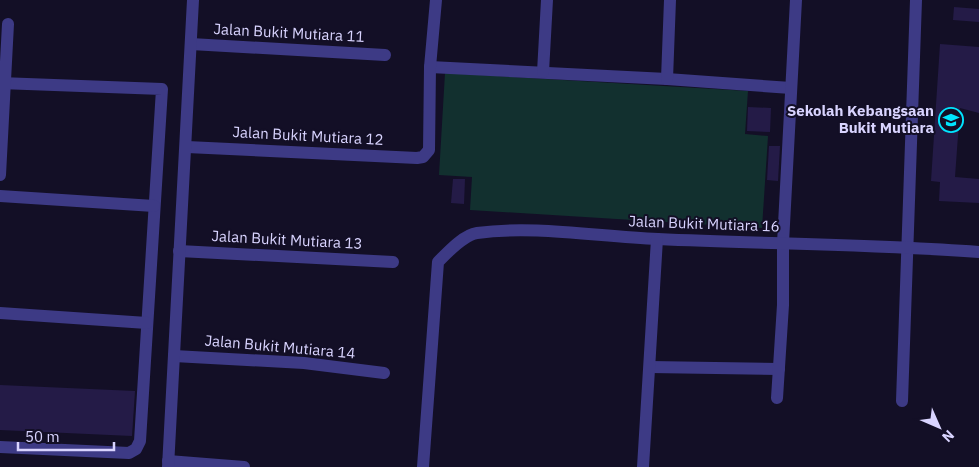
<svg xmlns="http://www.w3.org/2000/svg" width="979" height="467" viewBox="0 0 979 467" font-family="'IBM Plex Sans',sans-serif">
<rect width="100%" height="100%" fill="#130f26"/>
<!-- green -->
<polygon fill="#12302f" points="445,73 748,91 745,134 768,136 762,228 470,210 472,177 439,175"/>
<!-- building -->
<g fill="#241b47">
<polygon points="954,7 979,9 979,22 953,20"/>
<polygon points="940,44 979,47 979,113 960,108 955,177 979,179 979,203 939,201 940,182 931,181"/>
<polygon points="748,107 771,108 770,132 747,131"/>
<polygon points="769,146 780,146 778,181 767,180"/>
<polygon points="453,179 465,179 464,204 451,203"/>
<polygon points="0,385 135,391 132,436 0,430"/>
</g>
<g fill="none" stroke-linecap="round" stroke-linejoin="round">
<!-- street -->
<g stroke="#3d3a85" stroke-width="12">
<polyline points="191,44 385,55"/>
<polyline points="430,67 667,79 791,88"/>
<polyline points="543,72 547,0"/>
<polyline points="667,79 670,0"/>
<polyline points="0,83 162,89 140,441 136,449 129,453 0,447"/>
<polyline points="187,147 417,158 423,157 429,150 430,67 436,0"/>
<polyline points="0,175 8,24"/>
<polyline points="0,196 154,206"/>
<polyline points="179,251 393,262"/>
<polyline points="0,313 147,323"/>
<polyline points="174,356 304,363 384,373"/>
<polyline points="650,367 779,369"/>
<polyline points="777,398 783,305 783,243 796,0"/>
<polyline points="902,401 916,0"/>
<polyline points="168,461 244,467"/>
<polyline points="168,467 193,0"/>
<path d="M423,467L438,262C447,253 463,235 477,233C535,225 599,237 658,239C765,244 872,244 979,252"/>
<polyline points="643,467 657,239"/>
</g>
</g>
<!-- icons -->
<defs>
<symbol id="school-ring" viewBox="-11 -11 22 22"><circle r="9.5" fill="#130f26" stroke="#00e5ff" stroke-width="1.5"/><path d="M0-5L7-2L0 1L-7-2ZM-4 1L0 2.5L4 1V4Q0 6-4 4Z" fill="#00e5ff"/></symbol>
</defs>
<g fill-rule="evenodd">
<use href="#school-ring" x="937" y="106" width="28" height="28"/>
</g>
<g text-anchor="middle" stroke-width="4" stroke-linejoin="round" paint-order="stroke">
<!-- street labels -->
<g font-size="15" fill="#d9d4ff" stroke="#130f26">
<text transform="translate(289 33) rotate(3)" y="5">Jalan Bukit Mutiara 11</text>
<text transform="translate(308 136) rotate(3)" y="5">Jalan Bukit Mutiara 12</text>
<text transform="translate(704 224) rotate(2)" y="5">Jalan Bukit Mutiara 16</text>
<text transform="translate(287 240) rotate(3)" y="5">Jalan Bukit Mutiara 13</text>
<text transform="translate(280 347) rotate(5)" y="5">Jalan Bukit Mutiara 14</text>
</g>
<!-- poi labels -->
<g font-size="15" font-weight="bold" fill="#d9d4ff" stroke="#130f26" text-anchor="end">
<text x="934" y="116">Sekolah Kebangsaan<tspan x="934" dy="17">Bukit Mutiara</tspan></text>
</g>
</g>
<!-- north arrow -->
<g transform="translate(939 427) rotate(135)" stroke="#130f26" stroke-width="4" paint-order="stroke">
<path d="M0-4L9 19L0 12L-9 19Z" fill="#d9d4ff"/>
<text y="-8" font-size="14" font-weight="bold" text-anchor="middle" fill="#d9d4ff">N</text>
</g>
<!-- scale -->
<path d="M18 442v8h96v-8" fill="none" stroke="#d9d4ff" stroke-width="2.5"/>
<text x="25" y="442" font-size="15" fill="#d9d4ff" stroke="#130f26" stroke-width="4" paint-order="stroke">50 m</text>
</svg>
